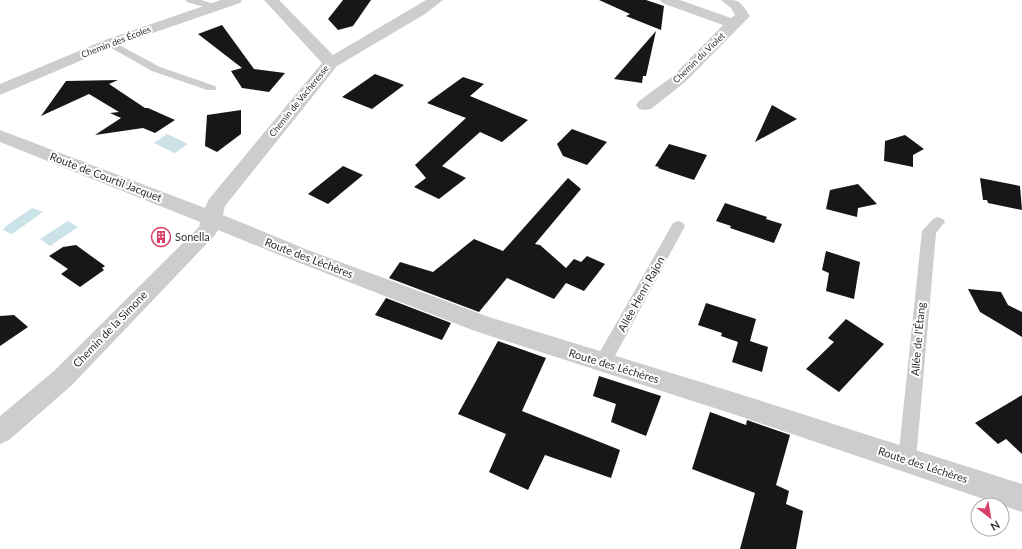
<svg xmlns="http://www.w3.org/2000/svg" width="1022" height="549" viewBox="0 0 1022 549" font-family="Lato,sans-serif">
<rect width="100%" height="100%" fill="#fff"/>
<!-- water -->
<g fill="#cae2e8">
<polygon points="167,134 188,144 175,153 154,143"/>
<polygon points="32,208 43,212 12,234 3,230 6,226"/>
<polygon points="68,221 78,227 50,246 40,239"/>
</g>
<!-- building -->
<g fill="#171717">
<polygon points="343,0 371,0 353,26 338,30 328,19"/>
<polygon points="599,0 646,0 664,6 661,30 626,16 630,14"/>
<polygon points="222,25 254,69 285,73 269,92 242,88 231,71 242,68 198,34"/>
<polygon points="656,31 646,76 643,76 642,83 614,79"/>
<polygon points="375,74 404,85 372,109 342,97"/>
<polygon points="463,77 484,84 470,96 528,120 502,142 480,132 442,166 466,178 439,199 414,187 426,178 415,165 466,118 427,103"/>
<polygon points="118,80 109,84 145,108 148,108 175,120 155,133 143,128 95,135 121,118 110,113 119,112 89,94 41,116 66,81"/>
<polygon points="772,105 797,119 755,142"/>
<polygon points="241,110 241,134 217,152 205,146 207,115"/>
<polygon points="572,129 607,142 587,165 563,156 557,144"/>
<polygon points="905,135 924,149 913,155 913,167 884,161 885,141"/>
<polygon points="669,144 707,155 694,180 658,168 659,167 655,166"/>
<polygon points="343,166 363,175 328,204 308,194"/>
<polygon points="568,178 581,189 535,244 540,245 566,268 574,259 581,262 587,256 605,264 584,291 566,283 554,299 507,278 479,312 389,278 400,262 433,272 474,239 503,251"/>
<polygon points="980,178 1020,186 1022,210 988,203 987,200 983,200"/>
<polygon points="858,184 877,204 858,208 857,217 826,209 830,190"/>
<polygon points="725,203 767,217 766,219 782,224 774,243 730,228 731,226 716,221"/>
<polygon points="76,245 105,266 102,268 104,270 80,287 61,274 68,269 49,256 63,247"/>
<polygon points="826,251 860,262 854,299 826,291 829,273 822,270"/>
<polygon points="968,289 1001,292 1008,305 1022,312 1022,337 980,312"/>
<polygon points="386,298 451,323 442,340 375,315"/>
<polygon points="706,303 756,319 750,341 768,347 762,372 732,362 738,342 721,336 722,333 698,325"/>
<polygon points="14,315 28,327 0,346 0,316"/>
<polygon points="846,319 884,344 839,392 806,369 834,342 828,338"/>
<polygon points="498,341 546,358 522,411 620,450 611,478 545,455 528,490 489,472 506,434 458,414"/>
<polygon points="599,376 661,396 646,436 611,422 616,404 593,396"/>
<polygon points="1022,395 1022,454 1006,439 998,444 975,423"/>
<polygon points="710,412 746,425 747,420 790,435 776,485 789,491 786,504 803,511 796,549 740,549 755,493 692,469"/>
</g>
<g fill="none" stroke-linecap="round" stroke-linejoin="round">
<!-- service -->
<g fill="#cdcdcd" fill-rule="evenodd">
<polygon points="185,0 201,0 217,5 219,7 214,10 187,2"/>
<polygon points="110,40 160,67 215,86 217,88 215,90 207,90 152,71 106,45 105,43"/>
<polygon points="938,217 943,219 945,222 936,233 916,460 914,466 907,469 900,466 898,460 922,231 933,219"/>
<polygon points="678,221 683,223 685,226 609,367 603,369 597,367 595,362 597,357 673,223"/>
</g>
<!-- minor -->
<g fill="#cdcdcd" fill-rule="evenodd">
<polygon points="221,0 242,0 240,3 115,46 0,95 0,84 105,40"/>
<polygon points="264,0 279,0 333,55 426,0 443,0 425,14 337,66 225,206 223,215 308,250 489,317 733,392 1022,484 1022,512 733,414 475,331 292,260 218,230 215,235 72,385 9,440 0,444 0,416 54,371 199,227 200,222 0,142 0,130 205,208 209,199 322,63"/>
<path d="M660,0H680L731,18L735,15L731,8L721,0C741,0 739,0 750,16L685,82L651,109L645,110L639,109L636,105L639,101L673,76L723,25L662,3Z"/>
</g>
</g>
<!-- icons -->
<defs>
<symbol id="building-ring" viewBox="-11 -11 22 22"><circle r="9.5" fill="#fff" stroke="#db3e67" stroke-width="1.5"/><path d="M-4-6H4V6H1V3H-1V6H-4ZM-2.5-4.3h1.7v1.8h-1.7ZM.8-4.3h1.7v1.8H.8ZM-2.5-1h1.7V.8h-1.7ZM.8-1h1.7V.8H.8Z" fill="#db3e67"/></symbol>
</defs>
<g fill-rule="evenodd">
<use href="#building-ring" x="150" y="226" width="22" height="22"/>
</g>
<g text-anchor="middle" stroke-width="4" stroke-linejoin="round" paint-order="stroke">
<!-- far-street labels -->
<g font-size="9" fill="#303030" stroke="#fff">
<text transform="translate(116 42) rotate(-21)" y="3">Chemin des Écoles</text>
<text transform="translate(699 58) rotate(-44)" y="3">Chemin du Violet</text>
<text transform="translate(299 101) rotate(-51)" y="3">Chemin de Vacheresse</text>
</g>
<!-- street labels -->
<g font-size="11" fill="#303030" stroke="#fff">
<text transform="translate(106 177) rotate(21)" y="4">Route de Courtil Jacquet</text>
<text transform="translate(309 258) rotate(21)" y="4">Route des Léchères</text>
<text transform="translate(641 294) rotate(-61)" y="4">Allée Henri Rajon</text>
<text transform="translate(110 329) rotate(-46)" y="4">Chemin de la Simone</text>
<text transform="translate(918 339) rotate(-85)" y="4">Allée de l'Étang</text>
<text transform="translate(614 366) rotate(17)" y="4">Route des Léchères</text>
<text transform="translate(923 465) rotate(18)" y="4">Route des Léchères</text>
</g>
<!-- poi labels -->
<g font-size="11" fill="#303030" stroke="#fff" text-anchor="start">
<text x="175" y="241">Sonella</text>
</g>
</g>
<!-- north arrow -->
<g transform="translate(990 517) rotate(149)"><circle r="19" fill="#ffffff" stroke="#acacac"/>
<path d="M0-3L7 15L0 10L-7 15Z" fill="#db3e67"/>
<text y="-6" font-size="11" font-weight="bold" text-anchor="middle" fill="#303030">N</text>
</g>
</svg>
